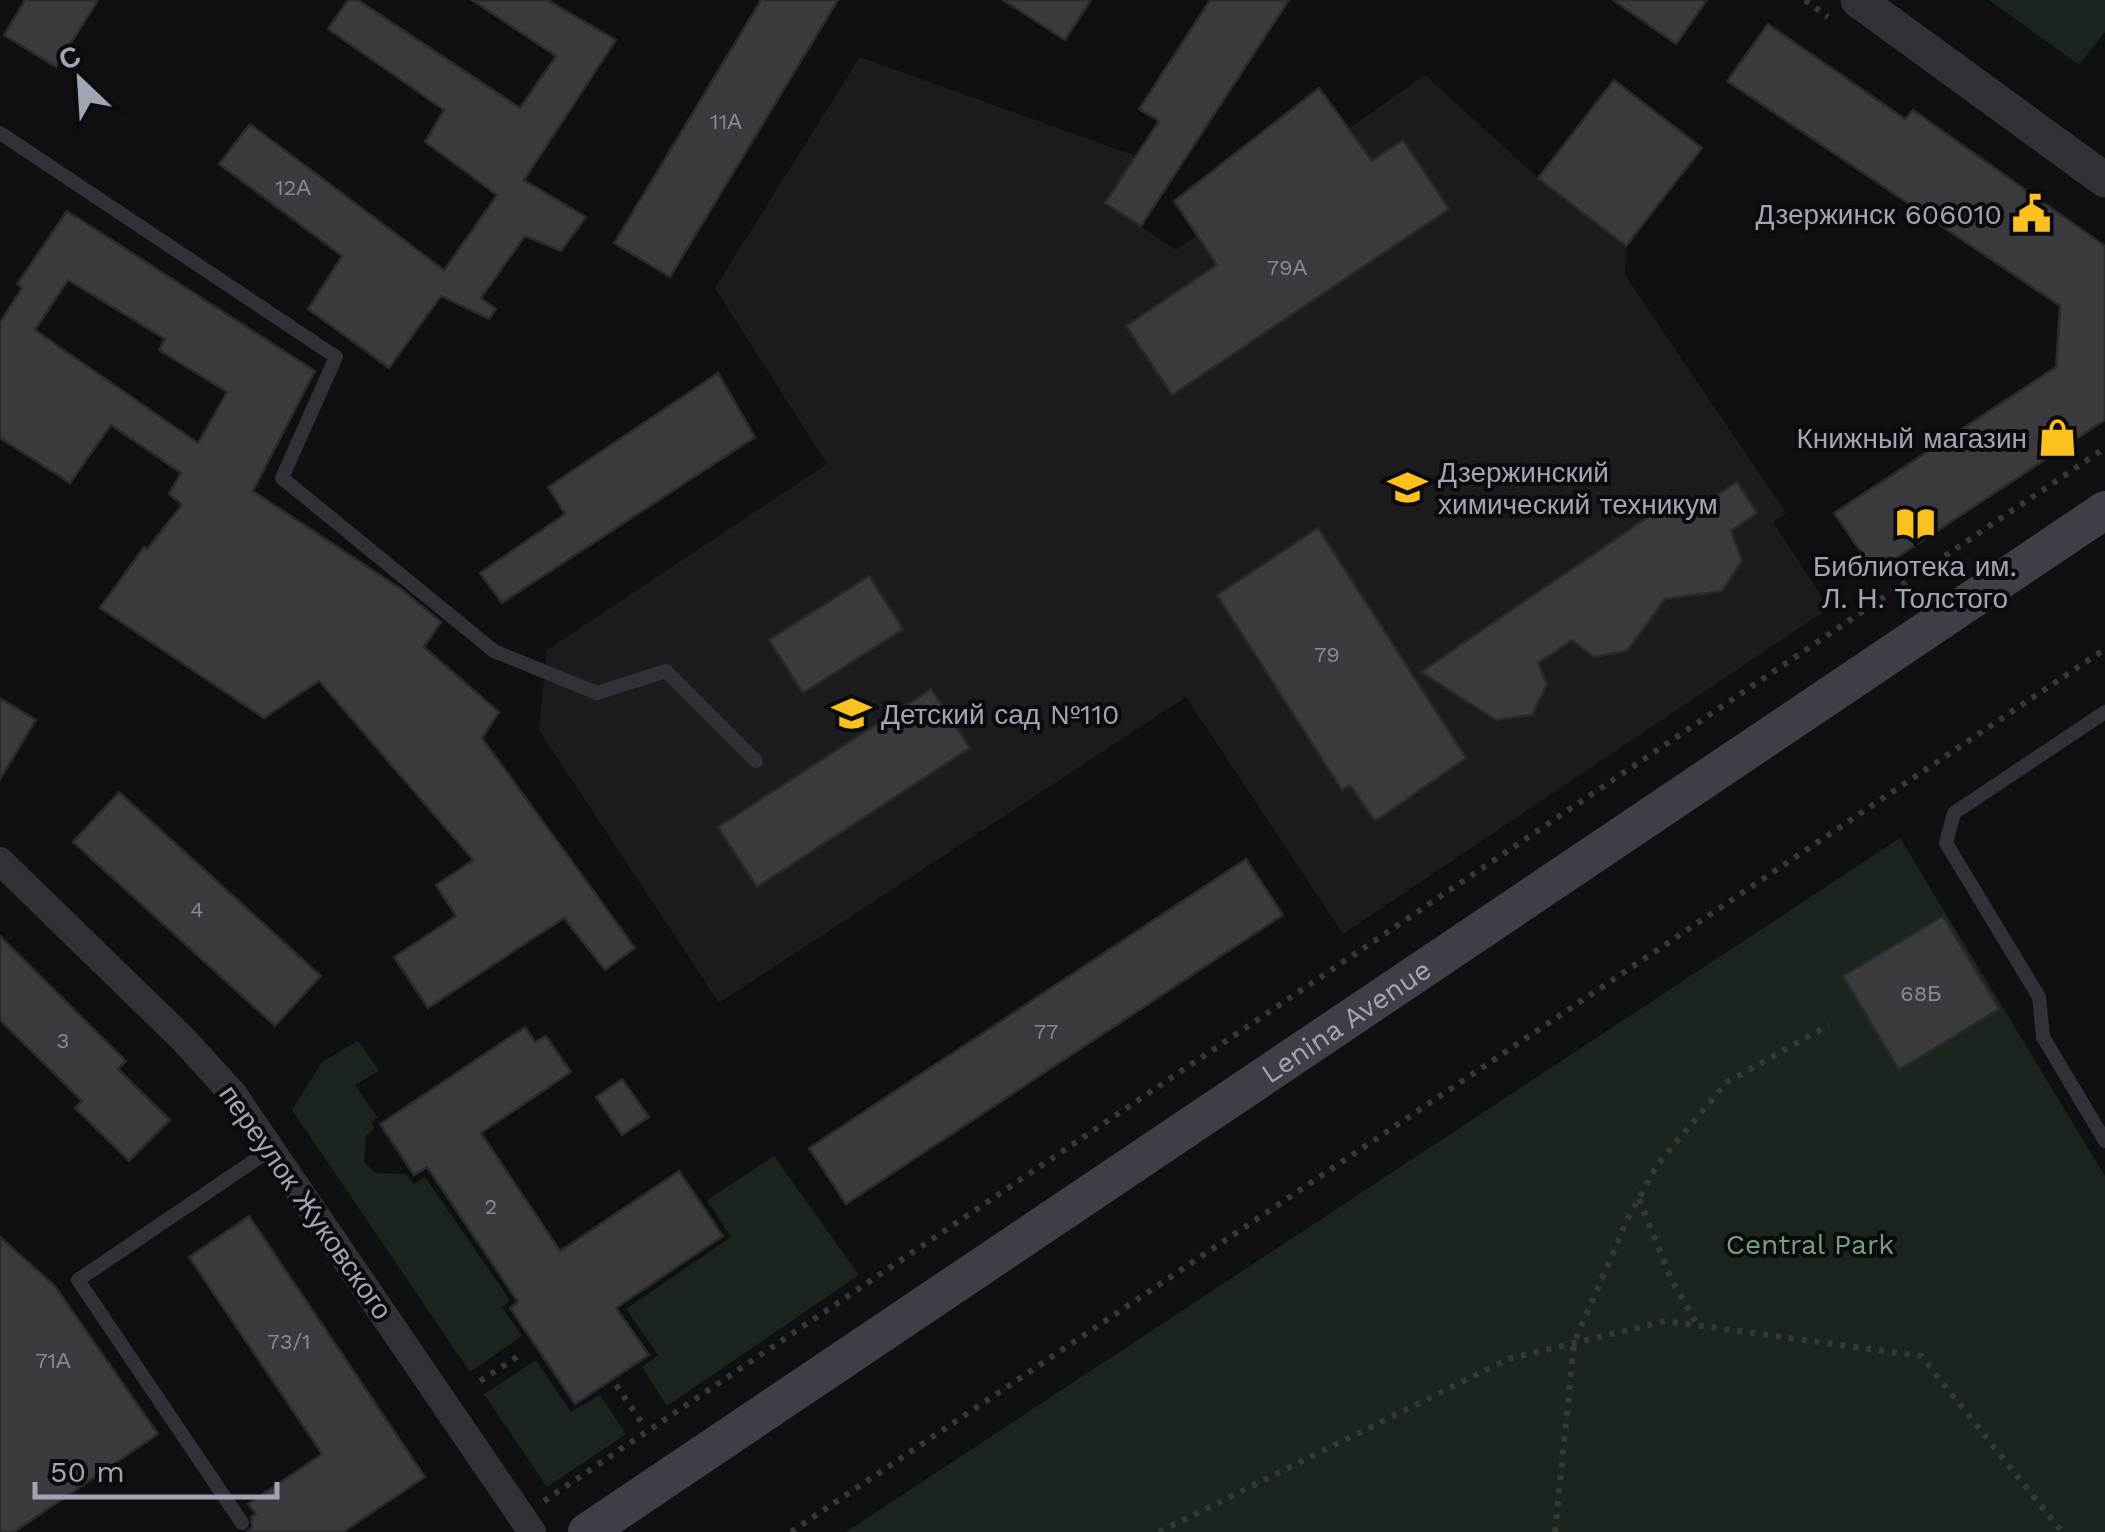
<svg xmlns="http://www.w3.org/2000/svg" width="2105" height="1532" viewBox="0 0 2105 1532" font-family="'Work Sans',sans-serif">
<rect width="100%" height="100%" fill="#101012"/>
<!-- built -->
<polygon fill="#1c1c1f" points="860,57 1136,156 1105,203 1176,250 1425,75 1538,178 1626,246 1625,275 1786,513 1773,522 1829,608 1343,934 1186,697 719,1003 539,730 547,650 827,464 715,288"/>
<!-- green -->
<g fill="#1c241e">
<polygon points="1989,0 2105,0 2105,32 2079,65"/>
<polygon points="1900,838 2105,1176 2105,1532 846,1532"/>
<polygon points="358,1041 379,1071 355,1085 378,1118 371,1122 374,1128 366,1136 364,1162 376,1173 406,1174 414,1184 425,1177 510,1300 502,1307 522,1336 470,1372 292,1110 322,1062"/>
<polygon points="774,1156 859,1275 667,1406 642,1367 658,1355 626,1309 731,1237 707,1200"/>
<polygon points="536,1360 571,1412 600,1395 626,1434 547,1487 484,1394"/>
</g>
<!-- building -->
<g fill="#3a3a3f" stroke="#2a2a2e" stroke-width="2.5" fill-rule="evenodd">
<polygon points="25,0 98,0 56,67 4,35"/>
<polygon points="348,0 358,0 520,108 556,56 472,0 547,0 616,40 524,180 586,217 561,251 525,236 481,298 496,309 489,319 441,296 389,368 308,309 342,256 219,164 250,124 444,270 497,195 425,142 444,110 328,29"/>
<polygon points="761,0 838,0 670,277 614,243"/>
<polygon points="1003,0 1091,0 1065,40"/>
<polygon points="1210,0 1289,0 1141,226 1105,203 1159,121 1139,109"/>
<polygon points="1613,0 1707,0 1676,44"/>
<polygon points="1768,24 1905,119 1913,110 2105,246 2105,420 1875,572 1834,513 2056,367 2060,306 1727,81"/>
<polygon points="1614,80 1702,148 1626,246 1538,178"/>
<polygon points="1319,88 1372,161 1403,140 1449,209 1172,395 1126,326 1217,265 1174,201"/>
<path d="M67,211L315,371L253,491L401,589L441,622L424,647L499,712L482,738L635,948L605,970L564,918L428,1008L394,957L456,916L436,885L473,860L319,681L264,718L100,608L144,547L147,549L182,505L169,494L181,473L111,425L70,483L0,438V322L22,288L17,284ZM68,280L165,339L159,350L227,392L198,443L35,330Z"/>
<polygon points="718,373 755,437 502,603 480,573 565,514 548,487"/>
<polygon points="1737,482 1757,513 1731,531 1742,561 1722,591 1665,599 1627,651 1594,657 1572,640 1538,663 1547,684 1532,715 1496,720 1421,672 1670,502 1682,518"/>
<polygon points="1318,528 1466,758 1375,821 1350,785 1342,790 1217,595"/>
<polygon points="869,576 903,629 803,693 769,640"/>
<polygon points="931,689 970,748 757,887 718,827"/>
<polygon points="0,698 36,720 0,779"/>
<polygon points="119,792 321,976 275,1026 73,842"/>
<polygon points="1246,859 1283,915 846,1204 809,1148"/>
<polygon points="1943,916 1999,1009 1899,1070 1843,976"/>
<polygon points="0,936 126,1061 118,1069 170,1120 129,1161 75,1108 82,1101 0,1020"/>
<polygon points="525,1027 535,1042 546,1036 571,1072 481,1133 560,1251 679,1171 723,1236 616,1308 649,1355 575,1404 510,1308 518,1302 427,1167 414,1175 380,1124"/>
<polygon points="622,1079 649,1117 622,1135 596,1097"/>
<polygon points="249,1216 425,1477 343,1532 247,1532 252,1527 251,1517 256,1514 248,1504 322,1454 189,1257"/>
<polygon points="0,1237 55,1286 158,1434 14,1532 0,1532"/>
</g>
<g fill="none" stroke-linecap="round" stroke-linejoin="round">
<!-- path -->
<g stroke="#37383e" stroke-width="6" stroke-dasharray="5 8" stroke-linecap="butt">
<polyline points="1805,0 1828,17"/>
<polyline points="1639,1199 1671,1279 1697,1324"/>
<polyline points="480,1381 517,1357"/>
<polyline points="616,1385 642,1423"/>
<polyline points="544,1501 2105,448"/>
<polyline points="791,1532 2105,649"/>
<polyline points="1159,1532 1508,1359 1665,1321 1921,1356 2062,1532"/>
<polyline points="1555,1532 1574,1343 1629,1216 1657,1165 1727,1082 1829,1025"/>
</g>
<!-- service -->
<g stroke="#313137" stroke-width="14">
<polyline points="0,133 336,357 282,478 494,651 597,693 666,671 756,761"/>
<polyline points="2105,712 1954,813 1946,843 2039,997 2043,1037 2105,1141"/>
<polyline points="242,1523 78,1280 273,1148"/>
</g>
<!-- minor -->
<polyline stroke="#313137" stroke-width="28" points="0,861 184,1040 233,1094 532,1532"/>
<!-- tertiary -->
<polyline stroke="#313137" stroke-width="35" points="1858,0 2105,180"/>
<!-- secondary -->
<path stroke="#3f4047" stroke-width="38" id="s1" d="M587,1532L2105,510"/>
</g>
<!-- icons -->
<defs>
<symbol id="civic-bare" viewBox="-9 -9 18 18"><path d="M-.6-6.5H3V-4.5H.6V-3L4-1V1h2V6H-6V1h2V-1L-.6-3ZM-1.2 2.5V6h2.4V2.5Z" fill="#fac11f" stroke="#0b0b0d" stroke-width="2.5" paint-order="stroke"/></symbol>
<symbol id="shop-bare" viewBox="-9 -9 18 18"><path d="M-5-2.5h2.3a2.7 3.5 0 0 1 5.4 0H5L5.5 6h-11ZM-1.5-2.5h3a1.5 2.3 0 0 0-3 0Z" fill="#fac11f" stroke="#0b0b0d" stroke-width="2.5" paint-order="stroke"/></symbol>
<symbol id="university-bare" viewBox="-9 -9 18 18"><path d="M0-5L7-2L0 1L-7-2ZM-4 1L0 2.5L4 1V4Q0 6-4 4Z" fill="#fac11f" stroke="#0b0b0d" stroke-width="2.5" paint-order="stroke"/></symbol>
<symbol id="library-bare" viewBox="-9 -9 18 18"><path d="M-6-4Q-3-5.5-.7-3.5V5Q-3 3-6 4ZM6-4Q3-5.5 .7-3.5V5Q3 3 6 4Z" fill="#fac11f" stroke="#0b0b0d" stroke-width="2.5" paint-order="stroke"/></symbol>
<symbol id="school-bare" viewBox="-9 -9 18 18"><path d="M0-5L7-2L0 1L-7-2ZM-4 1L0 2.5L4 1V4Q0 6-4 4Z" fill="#fac11f" stroke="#0b0b0d" stroke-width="2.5" paint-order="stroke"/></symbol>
</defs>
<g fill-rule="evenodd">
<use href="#civic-bare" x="2004" y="186" width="55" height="55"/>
<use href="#shop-bare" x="2030" y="410" width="55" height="55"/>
<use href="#university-bare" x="1380" y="460" width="55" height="55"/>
<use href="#library-bare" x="1888" y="496" width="55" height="55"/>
<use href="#school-bare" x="824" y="686" width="55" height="55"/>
</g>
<g text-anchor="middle" stroke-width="8" stroke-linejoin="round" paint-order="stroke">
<!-- number labels -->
<g font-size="22" fill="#868a96">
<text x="726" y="129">11А</text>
<text x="293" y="195">12А</text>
<text x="1287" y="275">79А</text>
<text x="1327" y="662">79</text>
<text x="197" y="917">4</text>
<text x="1921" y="1001">68Б</text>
<text x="1046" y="1039">77</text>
<text x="63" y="1048">3</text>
<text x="491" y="1214">2</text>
<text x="289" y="1349">73/1</text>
<text x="53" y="1368">71А</text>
</g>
<!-- poi labels -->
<g font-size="28" fill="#a0a5b3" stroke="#0b0b0d" text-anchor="end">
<text x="2002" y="224">Дзержинск 606010</text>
<text x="2027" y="448">Книжный магазин</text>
<text x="1438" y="482" text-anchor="start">Дзержинский<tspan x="1438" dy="32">химический техникум</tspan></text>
<text x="1915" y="576" text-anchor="middle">Библиотека им.<tspan x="1915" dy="32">Л. Н. Толстого</tspan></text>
<text x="881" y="724" text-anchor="start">Детский сад №110</text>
</g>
<!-- street labels -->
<g font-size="28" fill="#a0a5b3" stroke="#0b0b0d">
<text dy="10" stroke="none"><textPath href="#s1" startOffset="915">Lenina Avenue</textPath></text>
<text transform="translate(306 1202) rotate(55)" y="10">переулок Жуковского</text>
</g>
<!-- park labels -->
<g font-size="28" fill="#76a07c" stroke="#0b0b0d">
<text x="1810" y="1254">Central Park</text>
</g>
</g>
<!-- north arrow -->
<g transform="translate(80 80) rotate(335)" stroke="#0b0b0d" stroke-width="8" paint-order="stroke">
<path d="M0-8L18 38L0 25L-18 38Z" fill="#a0a5b3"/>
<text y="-15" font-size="28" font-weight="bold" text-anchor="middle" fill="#a0a5b3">С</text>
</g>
<!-- scale -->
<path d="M35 1482v15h242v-15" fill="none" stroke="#a0a5b3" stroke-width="5"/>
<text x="50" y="1482" font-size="30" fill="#a0a5b3" stroke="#0b0b0d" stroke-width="8" paint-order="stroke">50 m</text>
</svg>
